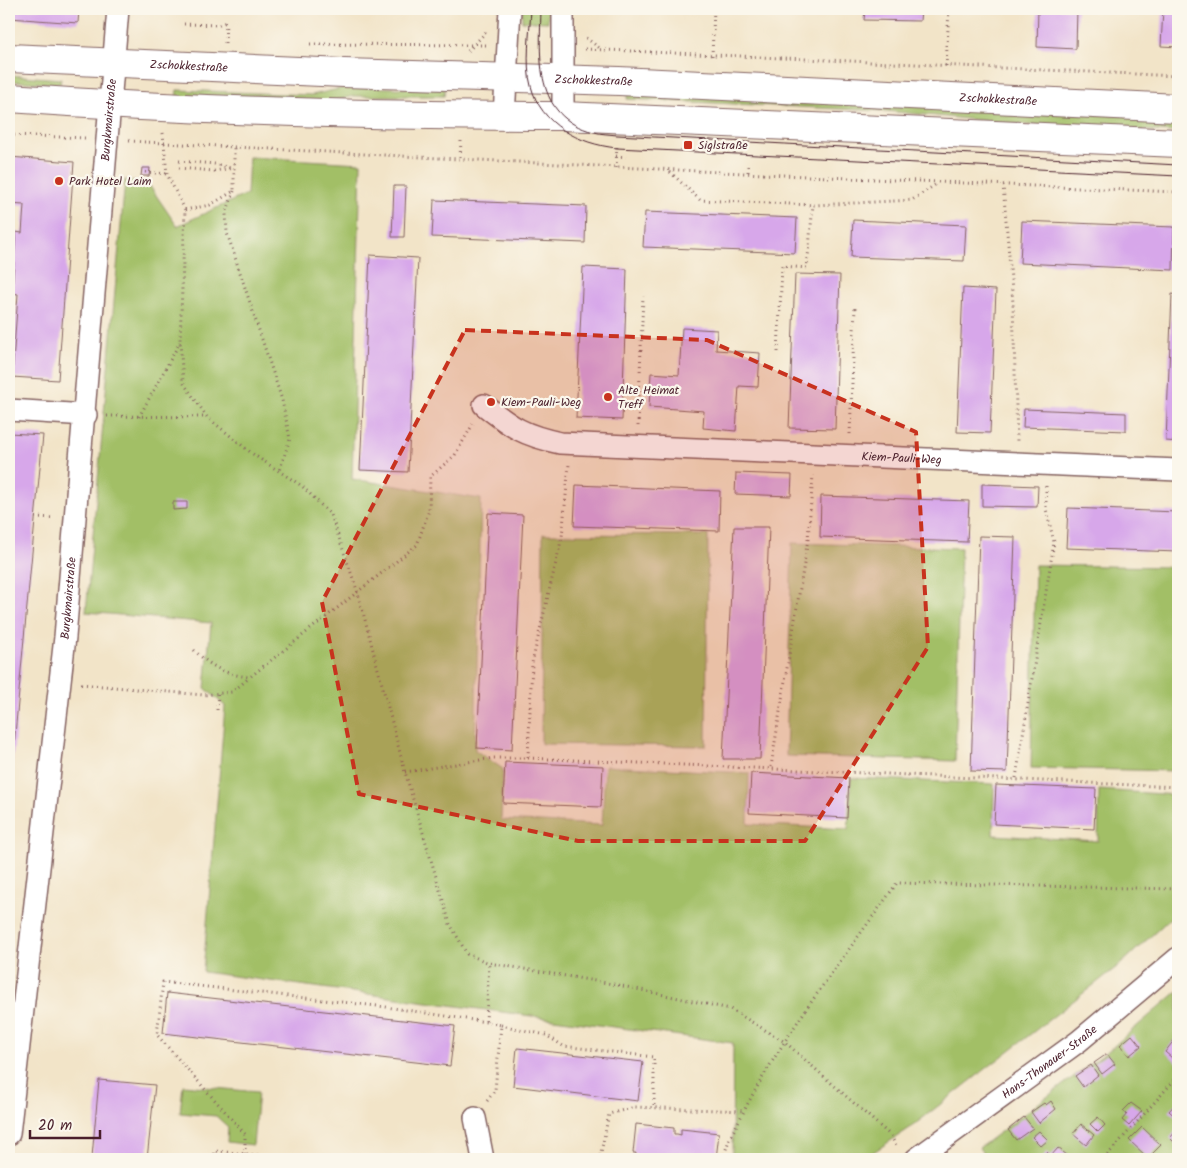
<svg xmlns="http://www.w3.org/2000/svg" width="1187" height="1168" viewBox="0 0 1187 1168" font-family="Kalam,sans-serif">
<rect width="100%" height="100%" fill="#fbf7ec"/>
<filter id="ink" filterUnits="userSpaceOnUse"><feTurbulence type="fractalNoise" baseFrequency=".02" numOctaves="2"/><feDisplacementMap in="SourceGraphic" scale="10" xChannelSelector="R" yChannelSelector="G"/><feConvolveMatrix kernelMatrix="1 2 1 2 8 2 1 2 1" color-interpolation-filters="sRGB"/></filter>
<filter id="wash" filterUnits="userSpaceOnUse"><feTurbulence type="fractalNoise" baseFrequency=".0096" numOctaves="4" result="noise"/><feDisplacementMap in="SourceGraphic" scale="20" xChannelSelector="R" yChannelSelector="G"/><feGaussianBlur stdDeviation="1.12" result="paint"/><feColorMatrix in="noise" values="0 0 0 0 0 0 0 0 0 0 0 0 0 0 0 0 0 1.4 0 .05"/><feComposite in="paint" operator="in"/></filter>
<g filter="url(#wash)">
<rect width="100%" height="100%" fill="#f2e4c8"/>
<!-- green -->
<g fill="#a2bf66" stroke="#766f48">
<polygon points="522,9 548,9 548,22 522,21"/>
<polygon points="9,75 61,79 60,84 9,81"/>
<polygon points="347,87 445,89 444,96 354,96 315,105 176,99 177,90 312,95"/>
<polygon points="628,93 1178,118 1178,132 1028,125 886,111 627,99"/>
<polygon points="249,157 361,163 352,479 481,499 475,750 503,769 501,820 602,825 605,766 749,773 748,824 848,829 851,778 994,784 993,835 1098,841 1099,790 1178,795 1178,911 1122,963 910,1128 863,1159 732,1159 733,1043 203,972 225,706 205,688 211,623 86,612 125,180 147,182 177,226 247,194"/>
<polygon points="543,534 708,535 706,746 541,744"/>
<polygon points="792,543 961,548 955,761 786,756"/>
<polygon points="1035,565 1178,567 1178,771 1031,768"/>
<polygon points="1178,991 1178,1159 988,1159 979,1148 1108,1051"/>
<polygon points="183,1085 258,1092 253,1145 227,1142 228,1127 216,1116 180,1113"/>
</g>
<g id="blocks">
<!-- building -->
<g fill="#d7a7ea">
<polygon points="9,9 79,9 78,23 9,18"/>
<polygon points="865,9 921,9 920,21 864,20"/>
<polygon points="1038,9 1077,9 1076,49 1037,47"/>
<polygon points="1163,9 1178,9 1178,47 1161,46"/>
<polygon points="9,157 74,162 58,380 12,377 18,294 12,293 16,232 22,233 24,205 9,204"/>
<polygon points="142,168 150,168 149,176 141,176"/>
<polygon points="394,186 406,186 404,237 392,237"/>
<polygon points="434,200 586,206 585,243 432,237"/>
<polygon points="645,212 797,218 795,253 643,247"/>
<polygon points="853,220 966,225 964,261 851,257"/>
<polygon points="1022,221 1174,227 1173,270 1020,263"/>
<polygon points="370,255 418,258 408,472 360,470"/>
<polygon points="583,267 627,269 622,420 576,418"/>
<polygon points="795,274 840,275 835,429 789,428"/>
<polygon points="963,288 996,290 990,433 957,432"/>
<polygon points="1172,294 1178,295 1178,442 1166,441"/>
<polygon points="682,328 717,330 716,350 760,353 758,387 739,386 736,431 703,428 704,411 649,407 651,373 679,375"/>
<polygon points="1024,409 1126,413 1126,431 1023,427"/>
<polygon points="9,433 43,435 10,788 9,788"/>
<polygon points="736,473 792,475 791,496 735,494"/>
<polygon points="982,484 1038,486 1037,507 982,506"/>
<polygon points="576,485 720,491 719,531 574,526"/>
<polygon points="821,496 969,501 967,542 820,537"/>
<polygon points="173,502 187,502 187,509 173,510"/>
<polygon points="1068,508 1178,512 1178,552 1066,548"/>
<polygon points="488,513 523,515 512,750 477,748"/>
<polygon points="734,527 769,527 760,759 723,759"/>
<polygon points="979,536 1015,537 1007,772 971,771"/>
<polygon points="505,762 603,766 601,807 503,803"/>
<polygon points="751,773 849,778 847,818 749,813"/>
<polygon points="996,785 1096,789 1094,829 994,824"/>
<polygon points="167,993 455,1026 450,1066 163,1033"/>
<polygon points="1132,1035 1141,1046 1129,1056 1120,1045"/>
<polygon points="1178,1035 1178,1063 1165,1052"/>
<polygon points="517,1048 643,1062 638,1101 513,1086"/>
<polygon points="1107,1054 1115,1064 1102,1074 1094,1063"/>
<polygon points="1091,1065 1098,1075 1083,1087 1075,1076"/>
<polygon points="99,1080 155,1085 147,1159 92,1157"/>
<polygon points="1051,1101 1056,1109 1039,1123 1031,1112 1044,1103 1046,1105"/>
<polygon points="1178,1101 1178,1119 1169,1111"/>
<polygon points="1131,1103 1142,1111 1129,1126 1122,1120 1127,1114 1123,1111"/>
<polygon points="1024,1117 1033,1128 1016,1140 1008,1130"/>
<polygon points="1098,1117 1105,1125 1098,1132 1090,1124"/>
<polygon points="636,1124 674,1128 674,1134 677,1134 681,1135 681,1129 719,1133 716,1159 635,1159 636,1153 633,1153"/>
<polygon points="1081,1124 1094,1135 1086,1145 1073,1134"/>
<polygon points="1142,1127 1161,1145 1148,1158 1129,1140"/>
<polygon points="1178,1129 1178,1146 1170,1138"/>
<polygon points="1039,1131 1048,1140 1041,1146 1032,1137"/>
<polygon points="1058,1148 1072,1159 1042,1158 1047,1152 1051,1156"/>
</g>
</g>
</g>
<g filter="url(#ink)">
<use href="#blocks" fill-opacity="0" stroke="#856462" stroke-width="1"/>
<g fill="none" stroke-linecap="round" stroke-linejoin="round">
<defs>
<g id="minor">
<polyline points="504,116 510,9"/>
<polyline points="563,116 563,9"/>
<path id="s1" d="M484,405C513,428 523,435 560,443L1178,470"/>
<polyline points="9,410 86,415"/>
<polyline points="475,1118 483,1159"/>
<path id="s2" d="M9,1134L65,637L118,9"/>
<path id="s3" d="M916,1159L1079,1041L1178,958"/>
</g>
<g id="secondary">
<path id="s4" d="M9,58L344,73L619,81L1178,108"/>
<path d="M9,98C193,111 378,116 563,116L1178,143"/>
</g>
</defs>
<!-- minor casing -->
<use href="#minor" stroke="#856462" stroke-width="24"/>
<!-- secondary casing -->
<use href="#secondary" stroke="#856462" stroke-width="30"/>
<!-- path -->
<g stroke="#856462" stroke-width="3" stroke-dasharray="1 4" stroke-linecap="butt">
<polyline points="184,24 219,25 226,22"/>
<polyline points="586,38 601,49"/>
<polyline points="225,43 226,22"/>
<polyline points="310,44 486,45"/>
<polyline points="585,49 1178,76"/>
<polyline points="468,51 486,32"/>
<polyline points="712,56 714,9"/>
<polyline points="946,66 949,9"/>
<polyline points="163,133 167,174 185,210 180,341 183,382 207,417 254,455 302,486 331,515 358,593 405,772 450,924 467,954 489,963 613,984 730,1009 785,1042 891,1136 897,1148"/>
<polyline points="9,135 86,138"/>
<path d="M129,141C479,161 828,178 1178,192"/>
<polyline points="616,156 626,157"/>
<polyline points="460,157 461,141"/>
<polyline points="179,161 215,164 231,168"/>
<polyline points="748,166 748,174"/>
<polyline points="179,168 214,171 234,168"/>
<polyline points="616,168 617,144"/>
<polyline points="145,172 167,174"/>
<polyline points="670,172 700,200 813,205"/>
<polyline points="1003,185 1013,303 1017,441"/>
<polyline points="234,191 226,214 227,233 282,400 290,439 279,471"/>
<polyline points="185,210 210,205 234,191 234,148"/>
<polyline points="778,352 782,266 807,268 813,205 912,200 938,183"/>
<polyline points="107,416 207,417"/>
<polyline points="139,417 180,342"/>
<polyline points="638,426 643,296"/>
<polyline points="850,434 855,307"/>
<polyline points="35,517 54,518"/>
<path d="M194,650C211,667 226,675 250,677L417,545L429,510L430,477L455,455L473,424"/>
<polyline points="81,684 203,695 232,692 249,678"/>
<polyline points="217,710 218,694"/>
<polyline points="528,758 1178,787"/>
<polyline points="771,767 808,539 813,475"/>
<polyline points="405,772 493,758 528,758 532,663 562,537 569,464"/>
<polyline points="1016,778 1054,542 1046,509 1046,486"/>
<polyline points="501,1025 546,1035 563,1046 654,1057 654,1107"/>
<polyline points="487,1101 495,1090 501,1025 486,1022 489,963"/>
<polyline points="245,1154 245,1134 157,1035 163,982 386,1007 486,1022"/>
<polyline points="81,1158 82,1159"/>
<polyline points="214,1159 215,1151 299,1159"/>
<polyline points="597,1159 600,1157 609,1114 635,1107 745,1111"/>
<path d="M724,1159C726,1141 738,1124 746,1107C788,1028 845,956 897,883L1178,889"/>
<polyline points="1104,1159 1178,1076"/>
</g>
<!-- minor -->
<use href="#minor" stroke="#fff" stroke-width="21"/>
<!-- secondary -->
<use href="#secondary" stroke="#fff" stroke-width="28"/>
<!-- tram -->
<g stroke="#4a1f2b" stroke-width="1">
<path d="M531,9C530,31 525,65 531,86C541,125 579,144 617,148L1178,176"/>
<path d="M541,9C540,57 533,117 594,132C601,134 609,134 617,135L1178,165"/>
</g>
</g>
</g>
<!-- marked area -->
<path fill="#c8321e" fill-opacity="0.2" stroke="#c8321e" stroke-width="4" stroke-dasharray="10 6" stroke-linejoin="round" d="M465,330L707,340L916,432L928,647L805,841H578L359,794L322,602Z"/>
<!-- markers -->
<g fill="#c8321e" stroke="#fbf7ec" stroke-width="2">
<rect x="683" y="140" width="10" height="10" rx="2.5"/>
<circle cx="59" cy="181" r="5"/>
<circle cx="608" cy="397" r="5"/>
<circle cx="491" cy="402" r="5"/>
</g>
<g text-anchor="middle" stroke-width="4.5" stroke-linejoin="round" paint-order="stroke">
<!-- street labels -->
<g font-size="12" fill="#4a1f2b" stroke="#fbf7ec">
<text dy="4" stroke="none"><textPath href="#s4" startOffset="180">Zschokkestraße</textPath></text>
<text dy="4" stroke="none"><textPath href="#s4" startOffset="585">Zschokkestraße</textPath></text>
<text dy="4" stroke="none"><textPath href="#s4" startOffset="990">Zschokkestraße</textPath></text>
<text dy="4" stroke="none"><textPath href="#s2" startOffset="1019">Burgkmairstraße</textPath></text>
<text dy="4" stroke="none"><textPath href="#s1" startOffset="428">Kiem-Pauli-Weg</textPath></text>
<text dy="4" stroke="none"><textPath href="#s2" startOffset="539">Burgkmairstraße</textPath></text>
<text dy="4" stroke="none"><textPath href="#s3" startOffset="165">Hans-Thonauer-Straße</textPath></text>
</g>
<!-- poi labels -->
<g font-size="12" fill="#4a1f2b" stroke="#fbf7ec" text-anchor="start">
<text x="698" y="149">Siglstraße</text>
<text x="69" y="185">Park Hotel Laim</text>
<text x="618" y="394">Alte Heimat<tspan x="618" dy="14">Treff</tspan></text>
<text x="501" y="406">Kiem-Pauli-Weg</text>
</g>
</g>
<!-- margin -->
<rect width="1187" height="1168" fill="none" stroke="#fbf7ec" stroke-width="30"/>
<!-- scale -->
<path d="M30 1130v8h70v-8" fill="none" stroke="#4a1f2b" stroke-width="2.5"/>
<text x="38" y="1130" font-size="15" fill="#4a1f2b" stroke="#fbf7ec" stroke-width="4" paint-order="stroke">20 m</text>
</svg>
